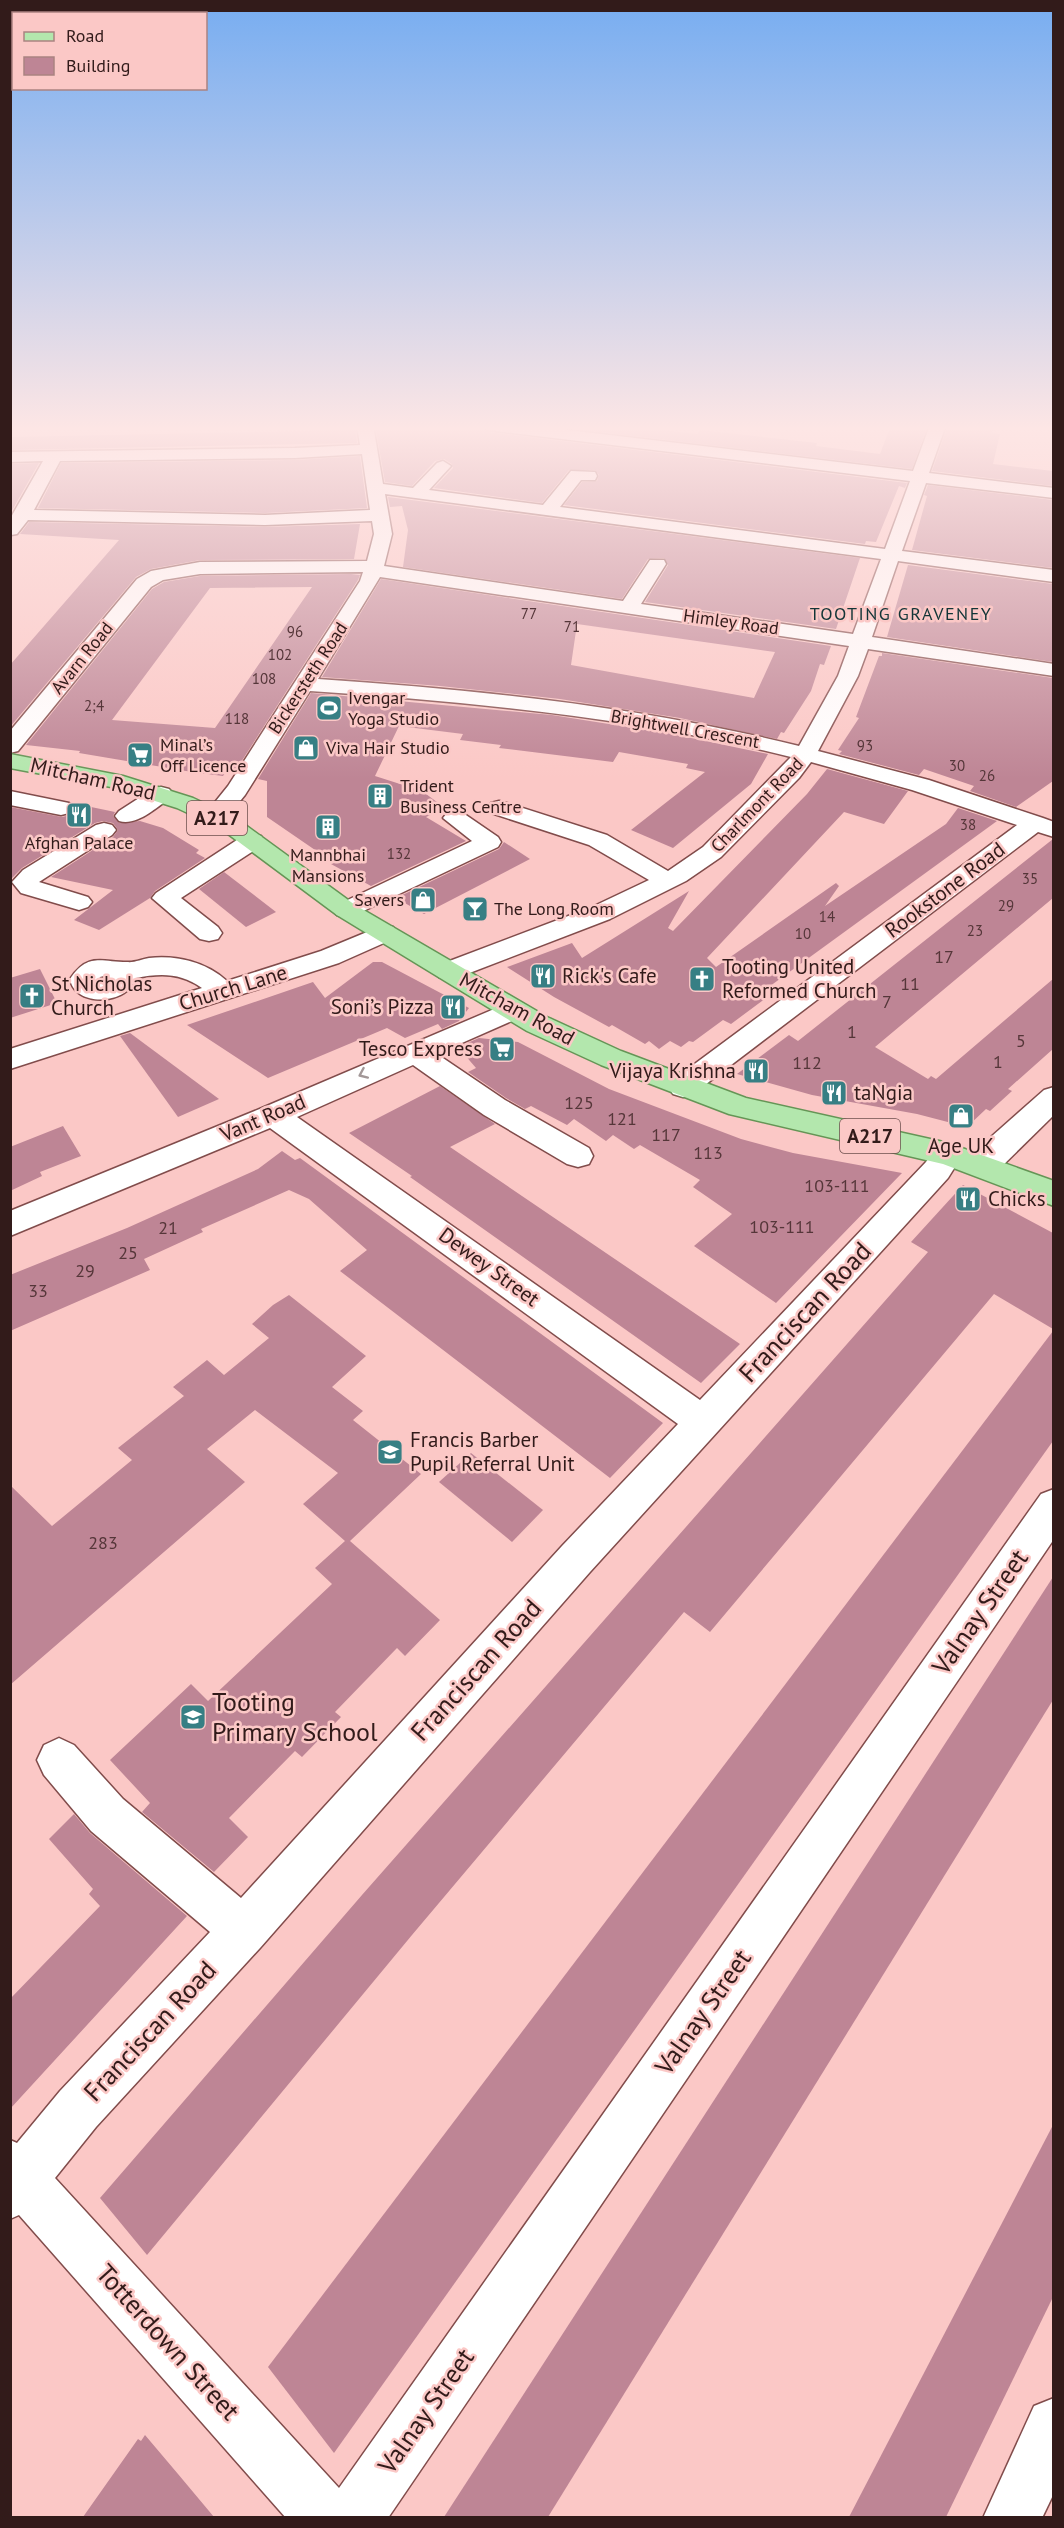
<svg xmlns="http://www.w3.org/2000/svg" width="1064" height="2528" viewBox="0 0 1064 2528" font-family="'PT Sans',sans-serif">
<rect width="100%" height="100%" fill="#fbc8c6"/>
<!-- building -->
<g fill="#be8595" fill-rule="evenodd">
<polygon points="310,425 355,425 357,443 10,450 10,437 310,431"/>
<polygon points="375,425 478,425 488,432 907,483 905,488 899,486 876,542 866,541 865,544 564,505 582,482 597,481 599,475 595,470 569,470 542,503 434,488 453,468 452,464 444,459 435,461 412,486 385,482"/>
<polygon points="542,425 636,425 634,427 698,434 700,430 817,443 816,446 880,454 891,425 928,425 912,469"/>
<polygon points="948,425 994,427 992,433 1000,434 993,464 1053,471 1053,486 932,471"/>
<polygon points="360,456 367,508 265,513 38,508 61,463 295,460"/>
<polygon points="39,463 10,514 10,464"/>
<polygon points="928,485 1053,500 1053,568 912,550 927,496 924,495"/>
<polygon points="388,497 860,558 836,629 645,602 668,565 664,558 648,559 622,599 403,567 408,530 402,506 390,507"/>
<polygon points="29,522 265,527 360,524 354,559 200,560 151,569 136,577 10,727 10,665 119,540 20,534"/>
<polygon points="908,565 1053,584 1053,662 887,637"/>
<path d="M351,574L360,575L358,580L234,773L226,771L223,776L192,772L79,753L80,751L26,745L152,589L164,582L200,576ZM312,587L215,728L112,720L210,588Z"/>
<path d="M381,579L831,646L824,665L820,664L811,691L784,733L781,732L777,739L680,718L560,699L440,686L322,677ZM577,624L775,652L754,698L571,665Z"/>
<polygon points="882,653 1053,678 1053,781 1016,807 970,791 974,786 924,769 919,775 839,754 842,751 838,750 859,718 856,717 879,656 882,656"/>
<polygon points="311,693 552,715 672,734 768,754 751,784 673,848 631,830 705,772 686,768 688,764 619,752 613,762 499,748 501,745 460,740 463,734 399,726 375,776 422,791 445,808 426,817 466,841 371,886 331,864 334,863 267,817 267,781 258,779"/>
<polygon points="827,769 908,791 884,824 844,812 707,958 716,967 836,883 839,886 825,906 946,824 958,808 997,821 766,989 767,990 761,995 766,998 731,1024 723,1020 693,1042 689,1041 681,1047 670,1041 659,1049 649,1041 645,1044 612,1025 609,1027 554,997 507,967 572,943 582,958 689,891 668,928 673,931 807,794"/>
<polygon points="72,803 115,812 113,816 119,823 140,821 163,828 199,850 196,853 205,858 155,891 150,898 99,930 74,920 113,890 51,877 113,837 118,830 113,823 103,821 95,823 22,868 10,880 10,807 62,817 70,815 75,809"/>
<polygon points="1053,839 1053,898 875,1047 928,1079 931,1076 936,1079 1053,979 1053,1049 1008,1089 1012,1091 990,1111 986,1109 967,1127 917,1114 812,1095 737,1074 789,1035 798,1041"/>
<polygon points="504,842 530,859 424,914 396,898 499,849"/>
<polygon points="224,872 276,912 246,927 199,889"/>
<polygon points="373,962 382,962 469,1008 459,1021 442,1029 438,1024 405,1038 387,1028 268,1078 187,1025 313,982 325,998"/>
<polygon points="40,969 57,1003 10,1018 10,978"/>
<polygon points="130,1033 219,1099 178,1117 120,1036"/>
<polygon points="479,1038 518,1042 609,1089 741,1139 793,1153 902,1173 776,1303 694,1246 732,1214 693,1187 700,1180 640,1145 634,1149 613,1135 606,1141 574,1119 567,1125 531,1106 525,1109 506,1098 468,1072 476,1068 458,1047"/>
<polygon points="440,1086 495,1124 450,1147 740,1344 701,1383 410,1177 412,1176 349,1133"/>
<polygon points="63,1126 81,1156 40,1172 42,1176 10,1191 10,1147"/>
<polygon points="282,1151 295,1160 300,1158 663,1423 610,1478 340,1271 367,1250 309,1199 289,1190 201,1229 203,1232 144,1259 150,1270 10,1331 10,1275 127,1228 258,1169"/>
<polygon points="963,1185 1053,1233 1053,1329 994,1294 710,1632 684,1612 412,1935 147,2255 100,2198 362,1895 928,1252 911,1242"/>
<polygon points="289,1295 366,1356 332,1387 363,1411 353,1420 421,1474 350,1541 440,1620 405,1656 397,1648 335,1712 341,1717 302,1757 295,1751 229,1818 248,1837 214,1872 142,1812 150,1803 110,1760 191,1684 208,1701 332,1584 315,1568 345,1541 303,1504 338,1473 255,1410 207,1449 245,1482 10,1685 10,1485 52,1526 132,1460 118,1448 184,1396 173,1387 207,1360 224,1375 269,1338 252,1324 273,1305"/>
<polygon points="1053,1331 1053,1441 334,2453 268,2367"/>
<polygon points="471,1453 543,1510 512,1542 439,1482"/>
<polygon points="1053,1577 1053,1700 548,2517 444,2517"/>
<polygon points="74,1814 90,1833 187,1916 10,2109 10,1999 100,1906 89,1894 93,1889 49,1839"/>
<polygon points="1053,2125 1053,2297 946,2517 849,2517"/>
<polygon points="145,2435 178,2474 214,2517 83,2517 138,2439 141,2441"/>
</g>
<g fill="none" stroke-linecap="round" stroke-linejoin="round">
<defs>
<g id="minor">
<path d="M357,425H373L383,484L413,488L437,463L443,461L451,466L429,490L543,505L571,471L595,472L597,476L595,480H581L560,507L885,549L910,481L488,430L480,425H525L913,471L930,425H946L929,473L1054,488V498L926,483L902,551L1054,570V582L898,561L872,637L1054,664V676L868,649L858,676L818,751L929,780L1043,818L1054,822V837L1038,832L693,1094L683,1097L673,1094L668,1087L673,1080L1017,825L912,790L811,762L799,778L721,857L686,881L610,919L459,977L449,980L439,977L436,971L439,965L592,907L649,880L589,845L491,813L487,808L491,803L499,801L507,803L607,835L668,871L703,847L791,757C633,717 472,702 310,691L245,795L223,822L215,824L207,822L203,817L228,786L360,581L363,572L200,574L163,580L151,587L18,751L10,753V731L137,579L151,571L200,562L367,561L374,534L372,521L265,525L28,520L17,534L11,535L10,519L43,461L10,462V452L295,448L360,445ZM362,454L370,510L265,515L34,510L60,461L295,458ZM385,494L881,559L853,634L641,604L666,564L664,560H650L623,601L384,566L392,534ZM380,577L849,646L838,676L799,746C639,706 481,690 318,679Z"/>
<path d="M161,787L169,789L173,794L169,799C154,809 137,826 119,821L115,816L119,811L153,789Z"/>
<polygon points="10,791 69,803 73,808 69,813 61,815 10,805"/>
<polygon points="455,811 463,813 498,837 501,842 498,847 355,915 346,918 337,915 333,910 337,905 472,841 443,818 447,813"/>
<polygon points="104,823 112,825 116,830 112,835 39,882 88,897 92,902 88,907 79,910 21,893 12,882 23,870 96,825"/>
<polygon points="252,834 261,836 264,841 261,846 181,898 218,927 222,933 218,939 209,941 200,939 152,898 156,893 243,836"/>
<path d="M384,925L393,927L397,933L393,939L339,963L10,1069V1049L202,988C181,973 161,973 136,978C133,984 129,990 124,993C107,1004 74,1002 70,979C88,952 101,962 127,962C134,963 142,959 149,958C177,955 206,962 227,981L321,951ZM104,976H109L103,982H98L100,977Z"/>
<path d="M513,1001L523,1004L527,1010L523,1016L437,1054L505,1100L589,1148L593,1156L589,1164L578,1167L567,1164L484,1115L413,1065L297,1117L700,1400L926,1162C936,1148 941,1141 959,1146L963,1154L948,1178L590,1572L260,1948L96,2127L55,2178L339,2488L1041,1494L1054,1489V1539L388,2518H286L19,2215L10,2219V2140L17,2143L60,2091L210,1932L91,1831L44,1775L37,1760L44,1745L59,1738L74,1745L123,1799L241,1898L562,1546L678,1424L270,1128L10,1236V1211L262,1108Z"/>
<polygon points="1054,1087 1054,1115 994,1174 983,1177 972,1174 968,1166 992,1136 1044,1090"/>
<polygon points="1054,2398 1054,2493 1042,2518 983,2518 1034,2406"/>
</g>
<polygon id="major" points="10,754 123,776 193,798 223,812 244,824 355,905 547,1017 621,1051 746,1098 948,1143 1054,1181 1054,1206 943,1164 729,1114 601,1065 527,1031 337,915 228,834 207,822 177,808 111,787 10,768"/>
</defs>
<!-- minor casing -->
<use href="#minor" stroke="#814c4b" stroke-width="3"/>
<!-- major casing -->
<use href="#major" stroke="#659556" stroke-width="3"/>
<!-- minor -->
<use href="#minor" fill="#fff" fill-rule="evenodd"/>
<!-- major -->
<use href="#major" fill="#b3e7ad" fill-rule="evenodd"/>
</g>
<!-- one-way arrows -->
<defs><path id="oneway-chevron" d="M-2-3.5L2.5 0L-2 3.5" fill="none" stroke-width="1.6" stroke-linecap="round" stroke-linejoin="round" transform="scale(1.5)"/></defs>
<use stroke="#a39898" href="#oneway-chevron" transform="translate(363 1074) rotate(156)"/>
<!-- sky -->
<linearGradient id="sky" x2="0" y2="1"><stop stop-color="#77adf1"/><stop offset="0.55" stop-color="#fde6e5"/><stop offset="1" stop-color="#fde6e5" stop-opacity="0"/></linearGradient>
<rect width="1064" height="779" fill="url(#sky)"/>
<!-- icons -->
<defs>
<symbol id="stadium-square" viewBox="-11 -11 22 22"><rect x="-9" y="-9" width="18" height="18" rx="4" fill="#377f84" stroke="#fbc8c6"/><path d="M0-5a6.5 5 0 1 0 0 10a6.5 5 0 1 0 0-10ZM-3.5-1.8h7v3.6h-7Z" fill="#fff"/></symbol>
<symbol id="shop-square" viewBox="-11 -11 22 22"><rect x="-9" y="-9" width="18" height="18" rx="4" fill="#377f84" stroke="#fbc8c6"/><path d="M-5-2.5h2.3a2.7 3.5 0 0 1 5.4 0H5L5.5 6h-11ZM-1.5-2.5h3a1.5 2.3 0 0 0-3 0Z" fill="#fff"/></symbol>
<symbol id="supermarket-square" viewBox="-11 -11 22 22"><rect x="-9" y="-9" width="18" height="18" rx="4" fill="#377f84" stroke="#fbc8c6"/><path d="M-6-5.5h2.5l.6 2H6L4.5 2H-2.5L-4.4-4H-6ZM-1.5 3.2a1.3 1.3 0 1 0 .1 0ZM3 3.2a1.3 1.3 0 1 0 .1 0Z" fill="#fff"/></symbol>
<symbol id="building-square" viewBox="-11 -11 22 22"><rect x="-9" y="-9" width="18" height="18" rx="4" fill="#377f84" stroke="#fbc8c6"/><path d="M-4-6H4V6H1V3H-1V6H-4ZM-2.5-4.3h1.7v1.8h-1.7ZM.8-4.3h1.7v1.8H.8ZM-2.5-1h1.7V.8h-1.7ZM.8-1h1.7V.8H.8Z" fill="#fff"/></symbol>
<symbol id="restaurant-square" viewBox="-11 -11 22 22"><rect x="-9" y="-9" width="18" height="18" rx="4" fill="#377f84" stroke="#fbc8c6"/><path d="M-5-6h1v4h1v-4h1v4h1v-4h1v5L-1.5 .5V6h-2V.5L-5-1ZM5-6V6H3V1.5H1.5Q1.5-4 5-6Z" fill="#fff"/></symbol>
<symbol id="bar-square" viewBox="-11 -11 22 22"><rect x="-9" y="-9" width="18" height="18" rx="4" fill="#377f84" stroke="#fbc8c6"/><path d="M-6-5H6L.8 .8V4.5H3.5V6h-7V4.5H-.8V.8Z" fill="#fff"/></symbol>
<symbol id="church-square" viewBox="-11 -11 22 22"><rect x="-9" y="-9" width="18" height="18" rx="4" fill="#377f84" stroke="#fbc8c6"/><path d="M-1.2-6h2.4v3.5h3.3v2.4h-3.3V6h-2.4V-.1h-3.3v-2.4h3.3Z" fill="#fff"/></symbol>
<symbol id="school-square" viewBox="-11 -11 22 22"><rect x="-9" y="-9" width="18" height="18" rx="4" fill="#377f84" stroke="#fbc8c6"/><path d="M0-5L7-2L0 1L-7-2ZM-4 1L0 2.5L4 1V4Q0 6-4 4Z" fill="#fff"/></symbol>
</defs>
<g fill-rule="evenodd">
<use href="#stadium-square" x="314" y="693" width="30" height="30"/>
<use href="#shop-square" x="291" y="733" width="30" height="30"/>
<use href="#supermarket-square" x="125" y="740" width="30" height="30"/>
<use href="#building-square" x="365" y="781" width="30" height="30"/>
<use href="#restaurant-square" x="64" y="800" width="30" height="30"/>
<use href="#building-square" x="313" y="812" width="30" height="30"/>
<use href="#shop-square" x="408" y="885" width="30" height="30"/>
<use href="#bar-square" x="460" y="894" width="30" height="30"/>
<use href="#restaurant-square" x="528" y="961" width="30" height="30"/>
<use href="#church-square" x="687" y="964" width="30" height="30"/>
<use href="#church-square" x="17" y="981" width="30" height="30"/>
<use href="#restaurant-square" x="438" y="992" width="30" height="30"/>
<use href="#supermarket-square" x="487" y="1034" width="30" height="30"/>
<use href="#restaurant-square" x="741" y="1056" width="30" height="30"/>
<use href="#restaurant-square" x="819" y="1078" width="30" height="30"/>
<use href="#shop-square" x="946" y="1101" width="30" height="30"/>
<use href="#restaurant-square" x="953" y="1184" width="30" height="30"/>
<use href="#school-square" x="375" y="1437" width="30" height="30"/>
<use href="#school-square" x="178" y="1702" width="30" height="30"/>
</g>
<g text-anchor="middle" stroke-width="5" stroke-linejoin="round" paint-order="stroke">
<!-- far-number labels -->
<g font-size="15" fill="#553639">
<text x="529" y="619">77</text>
<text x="572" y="632">71</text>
<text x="295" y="637">96</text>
<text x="280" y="660">102</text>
<text x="264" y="684">108</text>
<text x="94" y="711">2;4</text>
<text x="237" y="724">118</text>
<text x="865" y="751">93</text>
<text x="957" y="771">30</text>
<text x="987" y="781">26</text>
<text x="968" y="830">38</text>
<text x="399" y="859">132</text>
<text x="1030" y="884">35</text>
<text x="1006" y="911">29</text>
<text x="827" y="922">14</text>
<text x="975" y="936">23</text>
<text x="803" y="939">10</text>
</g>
<!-- far-neighbourhood labels -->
<g font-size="18" letter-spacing="1.5" fill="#123537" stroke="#fbc8c6">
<text x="901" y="620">TOOTING GRAVENEY</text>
</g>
<!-- far-street labels -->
<g font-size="18" fill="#321b1a" stroke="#fbc8c6">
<text transform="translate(731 622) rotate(8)" y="6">Himley Road</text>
<text transform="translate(82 658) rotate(-51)" y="6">Avarn Road</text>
<text transform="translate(308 678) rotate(-57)" y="6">Bickersteth Road</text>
<text transform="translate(685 729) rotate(10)" y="6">Brightwell Crescent</text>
<text transform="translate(757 805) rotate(-46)" y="6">Charlmont Road</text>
</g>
<!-- far-poi labels -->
<g font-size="18" fill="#321b1a" stroke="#fbc8c6" text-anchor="start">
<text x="348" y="704">Ivengar<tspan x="348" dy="21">Yoga Studio</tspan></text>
<text x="160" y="751">Minal’s<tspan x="160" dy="21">Off Licence</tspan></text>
<text x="326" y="754">Viva Hair Studio</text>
<text x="400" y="792">Trident<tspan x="400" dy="21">Business Centre</tspan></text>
<text x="79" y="849" text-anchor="middle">Afghan Palace</text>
<text x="328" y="861" text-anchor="middle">Mannbhai<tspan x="328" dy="21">Mansions</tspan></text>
<text x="404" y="906" text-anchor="end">Savers</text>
<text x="494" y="915">The Long Room</text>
</g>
<!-- number labels -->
<g font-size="18" fill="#553639">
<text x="944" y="963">17</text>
<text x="910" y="990">11</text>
<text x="887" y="1008">7</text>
<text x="852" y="1038">1</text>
<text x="1021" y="1047">5</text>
<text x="998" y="1068">1</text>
<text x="807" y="1069">112</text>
<text x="579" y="1109">125</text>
<text x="622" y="1125">121</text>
<text x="666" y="1141">117</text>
<text x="708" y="1159">113</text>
<text x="837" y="1192">103-111</text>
<text x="782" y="1233">103-111</text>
<text x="168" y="1234">21</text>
<text x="128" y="1259">25</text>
<text x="85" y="1277">29</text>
<text x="38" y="1297">33</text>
<text x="103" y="1549">283</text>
</g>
<!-- shield labels -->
<g fill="#fbc8c6" stroke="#6e4f4e" stroke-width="1.5">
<rect x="187" y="801" width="60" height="34" rx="4.5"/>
<rect x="840" y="1119" width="60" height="34" rx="4.5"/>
</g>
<g font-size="20" font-weight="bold" fill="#321b1a">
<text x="217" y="825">A217</text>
<text x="870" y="1143">A217</text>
</g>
<!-- street labels -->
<g font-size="21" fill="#321b1a" stroke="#fbc8c6">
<text transform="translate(93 779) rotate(13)" y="7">Mitcham Road</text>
<text transform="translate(945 890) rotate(-37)" y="7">Rookstone Road</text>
<text transform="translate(233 988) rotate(-17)" y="7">Church Lane</text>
<text transform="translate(517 1009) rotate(29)" y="7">Mitcham Road</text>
<text transform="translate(263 1118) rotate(-23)" y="7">Vant Road</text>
<text transform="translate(489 1267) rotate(36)" y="7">Dewey Street</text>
</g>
<!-- poi labels -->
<g font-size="21" fill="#321b1a" stroke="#fbc8c6" text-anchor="start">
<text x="722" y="974">Tooting United<tspan x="722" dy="24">Reformed Church</tspan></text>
<text x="562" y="983">Rick's Cafe</text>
<text x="51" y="991">St Nicholas<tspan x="51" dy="24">Church</tspan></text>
<text x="434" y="1014" text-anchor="end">Soni’s Pizza</text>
<text x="482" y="1056" text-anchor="end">Tesco Express</text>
<text x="736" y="1078" text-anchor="end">Vijaya Krishna</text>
<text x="854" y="1100">taNgia</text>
<text x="961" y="1153" text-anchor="middle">Age UK</text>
<text x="988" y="1206">Chicks</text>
<text x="410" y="1447">Francis Barber<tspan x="410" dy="24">Pupil Referral Unit</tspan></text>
</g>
<!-- near-street labels -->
<g font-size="26" fill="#321b1a" stroke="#fbc8c6">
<text transform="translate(805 1312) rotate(-47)" y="9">Franciscan Road</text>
<text transform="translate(980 1612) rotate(-55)" y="9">Valnay Street</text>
<text transform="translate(476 1670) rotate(-48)" y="9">Franciscan Road</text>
<text transform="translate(703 2012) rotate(-55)" y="9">Valnay Street</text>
<text transform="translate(150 2031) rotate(-47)" y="9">Franciscan Road</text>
<text transform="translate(168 2342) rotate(48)" y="9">Totterdown Street</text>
<text transform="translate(426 2411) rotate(-55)" y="9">Valnay Street</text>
</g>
<!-- near-poi labels -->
<g font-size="26" fill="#321b1a" stroke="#fbc8c6" text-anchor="start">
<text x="212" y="1711">Tooting<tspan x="212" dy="30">Primary School</tspan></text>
</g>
</g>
<!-- border -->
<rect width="1064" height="2528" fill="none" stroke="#321b1a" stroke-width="24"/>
<!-- legend -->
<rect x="12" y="12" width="195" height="78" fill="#fbc8c6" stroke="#ab8381" stroke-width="1.5"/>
<rect x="24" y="32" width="30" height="9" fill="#b3e7ad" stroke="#ab8381" stroke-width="1.5"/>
<text x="66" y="42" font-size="18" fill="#321b1a">Road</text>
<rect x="24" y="57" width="30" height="18" fill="#be8595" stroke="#ab8381" stroke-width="1.5"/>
<text x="66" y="72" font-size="18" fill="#321b1a">Building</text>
</svg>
